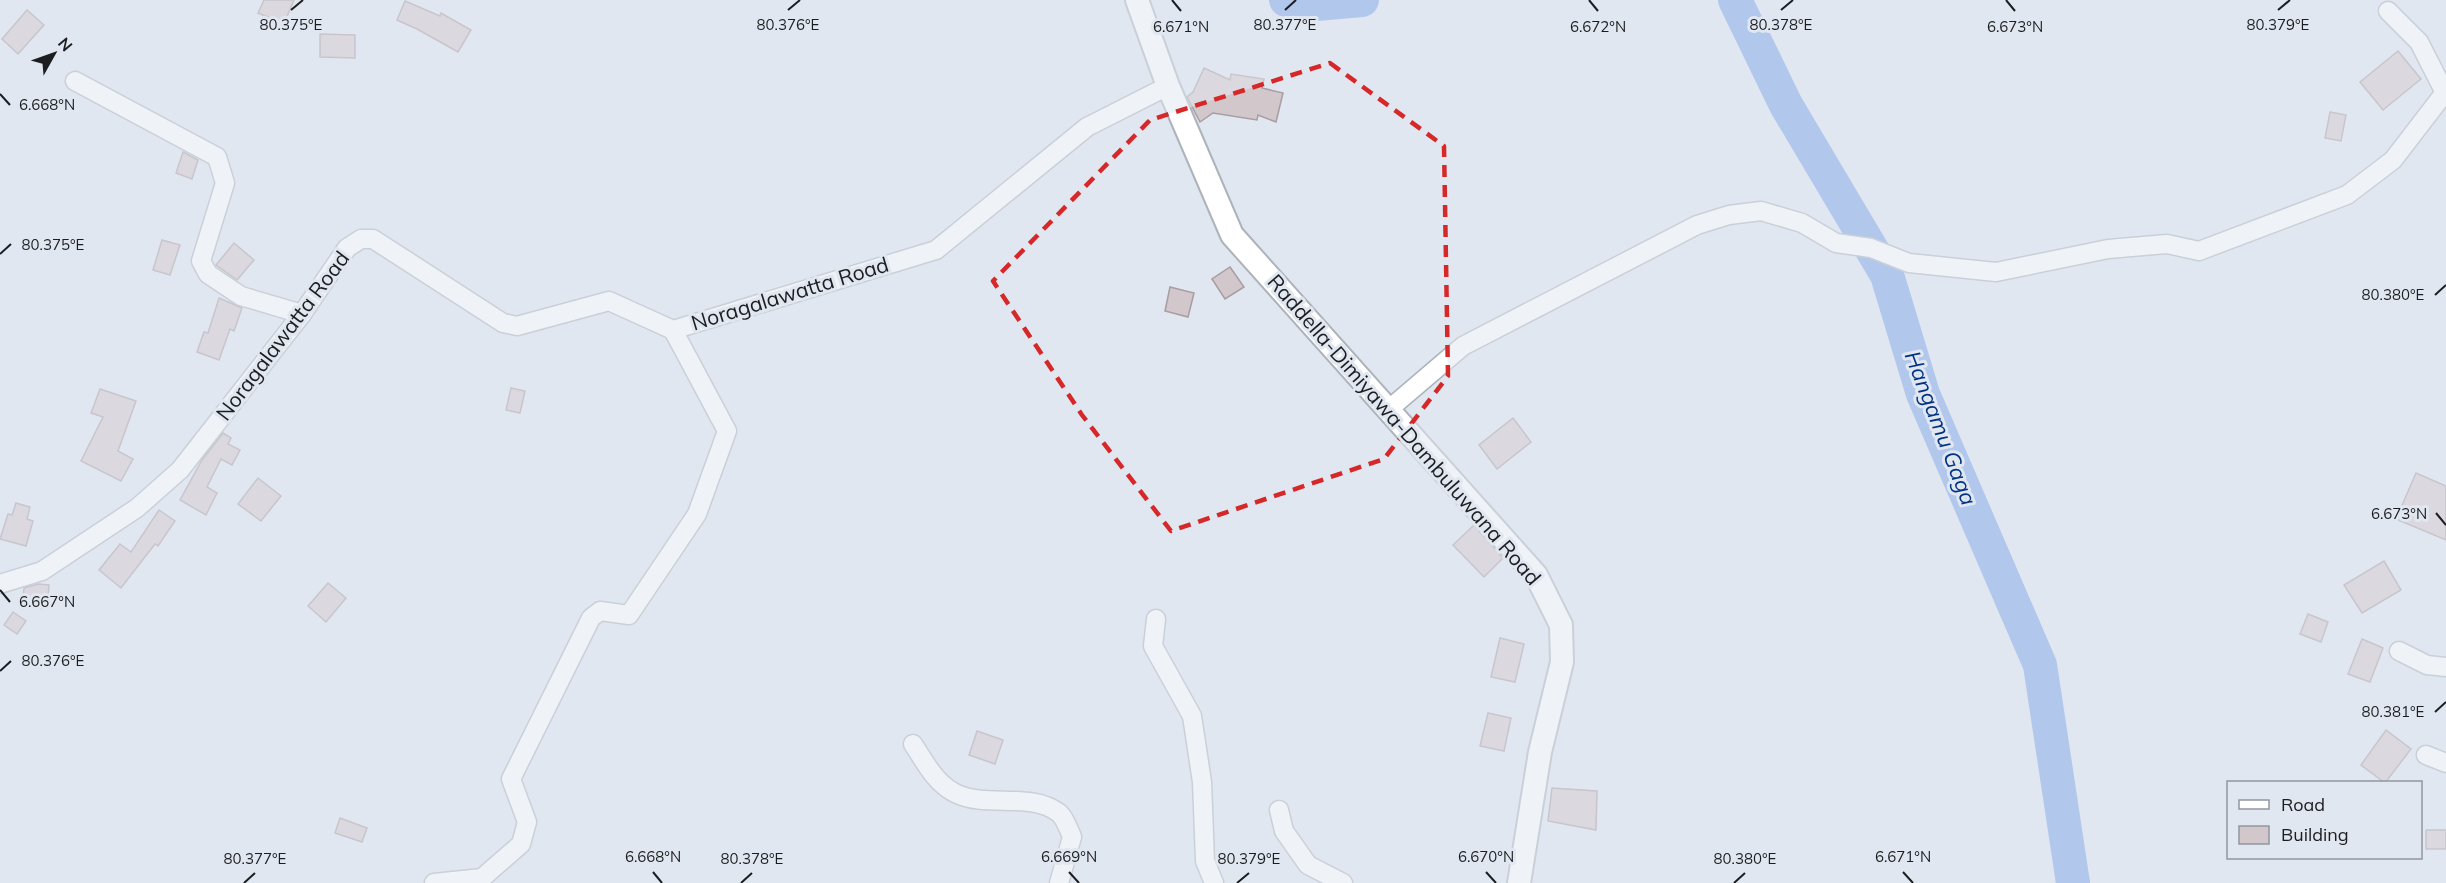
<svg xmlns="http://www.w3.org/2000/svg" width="2446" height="883" viewBox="0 0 2446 883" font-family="Mulish,sans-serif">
<rect width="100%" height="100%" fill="#e1e7f0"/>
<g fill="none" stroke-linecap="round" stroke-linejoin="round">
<!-- river -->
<g stroke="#76a0e6" stroke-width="34">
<polyline points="1286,0 1305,5 1362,0"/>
<polyline points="1735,0 1786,105 1887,275 1923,394 2040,665 2073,883"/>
</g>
</g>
<!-- building -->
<g fill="#d2c7cb" stroke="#a89da1" stroke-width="1.5">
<polygon points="264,0 294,0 284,24 258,13"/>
<polygon points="405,1 440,16 441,13 471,30 458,52 417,29 397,20"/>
<polygon points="27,10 44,25 18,54 2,39"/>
<polygon points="320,34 355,35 355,58 320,57"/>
<polygon points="2398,51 2421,79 2383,110 2360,82"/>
<polygon points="1204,68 1230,80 1231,74 1264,79 1262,88 1283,93 1276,122 1258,115 1257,120 1213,113 1200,122 1187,97 1193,92"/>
<polygon points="2330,112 2346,115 2341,141 2325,138"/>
<polygon points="183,152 198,160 192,179 176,173"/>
<polygon points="162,240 180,245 170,275 153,270"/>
<polygon points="234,243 254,260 237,280 216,265"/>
<polygon points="1230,267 1244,287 1225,299 1212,279"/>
<polygon points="1170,287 1194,293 1188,317 1165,311"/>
<polygon points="219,298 242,308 234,331 230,329 219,360 197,352 204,332 208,333"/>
<polygon points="511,388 525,391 520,413 506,410"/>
<polygon points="100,389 136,401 118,451 133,459 121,481 81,461 103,417 91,413"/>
<polygon points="1513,418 1531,442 1497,469 1479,445"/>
<polygon points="223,433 231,438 228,444 240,450 232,465 221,459 207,487 217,493 206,515 180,500 202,460"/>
<polygon points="2416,473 2446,486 2446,540 2396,519"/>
<polygon points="258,478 281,496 261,521 238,504"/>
<polygon points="16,503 30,507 27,519 33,521 26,546 0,539 8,514 12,515"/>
<polygon points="159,510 175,521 158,546 155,544 121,588 99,570 120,544 131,552"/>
<polygon points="1474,525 1503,558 1484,577 1453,545"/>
<polygon points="2384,561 2401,590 2362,613 2344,585"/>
<polygon points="328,583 346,598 326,622 308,606"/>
<polygon points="38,584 49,585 47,609 22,607 24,588"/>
<polygon points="13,612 26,621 17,634 4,625"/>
<polygon points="2308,614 2328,622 2321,642 2300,634"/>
<polygon points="1500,638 1524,644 1515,682 1491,677"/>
<polygon points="2362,639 2383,648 2370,682 2348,674"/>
<polygon points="1488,713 1511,718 1504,751 1480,746"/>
<polygon points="2386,730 2411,749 2385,783 2361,765"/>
<polygon points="977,731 1003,740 995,764 969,755"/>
<polygon points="1552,788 1597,791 1596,830 1548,821"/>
<polygon points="340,818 367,828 362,842 335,833"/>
<rect x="2426" y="830" width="20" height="19"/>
</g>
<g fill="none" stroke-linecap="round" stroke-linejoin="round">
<defs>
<g id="minor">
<polyline points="2388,11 2419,42 2444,91"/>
<polyline points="75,81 217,157 225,183 201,261 208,274 241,296 302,314"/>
<polyline points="1388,410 1463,346 1697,225 1729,215 1761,211 1802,223 1836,243 1871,248 1909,263 1996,272 2108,249 2167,244 2199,251 2347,195 2393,160 2446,91"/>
<polyline points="0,584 42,571 137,508 180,470 302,314 347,248 361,239 373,239 503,323 517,326 609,301 673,330 936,250 1087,127 1168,86"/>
<polyline points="1156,619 1153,646 1192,716 1202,782 1205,861 1214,883"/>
<polyline points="2399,651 2427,665 2446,667"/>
<path d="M913,744C925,762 935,783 955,793C987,809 1029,791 1059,813C1065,818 1069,830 1072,837L1059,883"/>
<polyline points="2426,755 2446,763"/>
<polyline points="1279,810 1284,831 1308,865 1343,883"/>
<polyline points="434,883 482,878 521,844 527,822 511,779 591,618 600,611 629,615 697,514 727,431 673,330"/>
</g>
<polyline id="tertiary" points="1137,0 1168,86 1232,235 1536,575 1561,625 1562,662 1540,752 1519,883"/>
</defs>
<!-- minor casing -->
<use href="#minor" stroke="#adb3bb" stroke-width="21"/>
<!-- tertiary casing -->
<use href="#tertiary" stroke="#adb3bb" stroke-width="26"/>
<!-- minor -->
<use href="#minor" stroke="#fff" stroke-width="18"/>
<!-- tertiary -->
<use href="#tertiary" stroke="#fff" stroke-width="22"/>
</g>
<!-- marked area -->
<path d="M0 0H2446V883H0ZM1330,63L1444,146L1448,376L1384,459L1171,531L1082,415L993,281L1150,120Z" fill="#e1e7f0" fill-opacity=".55" fill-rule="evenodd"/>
<path fill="none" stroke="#d62828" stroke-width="4.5" stroke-dasharray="12 8" stroke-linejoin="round" d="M1330,63L1444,146L1448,376L1384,459L1171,531L1082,415L993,281L1150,120Z"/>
<!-- ticks -->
<path fill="none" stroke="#1b1d20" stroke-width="2" d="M1172,0L1181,11M1589,0L1598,11M2006,0L2015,11M291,10L303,0M788,10L800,0M1285,10L1296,0M1781,10L1793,0M2278,10L2290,0M0,94L10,105M0,254L11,244M2435,295L2446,285M2436,513L2446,525M0,590L10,602M0,671L11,661M2435,712L2446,702M653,872L662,883M1069,872L1079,883M1486,872L1496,883M1903,872L1913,883M244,883L255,873M741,883L752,873M1237,883L1249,873M1734,883L1745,873"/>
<g text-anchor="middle" stroke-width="6" stroke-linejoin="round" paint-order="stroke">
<!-- street labels -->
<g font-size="21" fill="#1b1d20" stroke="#e1e7f0">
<text transform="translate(790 294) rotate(-17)" y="7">Noragalawatta Road</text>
<text transform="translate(283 336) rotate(-53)" y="7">Noragalawatta Road</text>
<text transform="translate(1404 430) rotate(49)" y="7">Raddella-Dimiyawa-Dambuluwana Road</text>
</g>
<!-- water labels -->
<g font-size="22" font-style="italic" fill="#013383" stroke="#e1e7f0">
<text transform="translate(1941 428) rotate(69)" y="8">Hangamu Gaga</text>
</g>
</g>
<g font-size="15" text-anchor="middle" fill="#1b1d20" stroke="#e1e7f0" stroke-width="6" stroke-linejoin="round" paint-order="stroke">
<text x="291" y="30">80.375°E</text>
<text x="788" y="30">80.376°E</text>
<text x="1285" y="30">80.377°E</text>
<text x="1781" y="30">80.378°E</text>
<text x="2278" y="30">80.379°E</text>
<text x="1181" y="32">6.671°N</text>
<text x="1598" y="32">6.672°N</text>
<text x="2015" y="32">6.673°N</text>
<text x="47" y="110">6.668°N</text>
<text x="53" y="250">80.375°E</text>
<text x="2393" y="300">80.380°E</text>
<text x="2399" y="519">6.673°N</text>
<text x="47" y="607">6.667°N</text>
<text x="53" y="666">80.376°E</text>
<text x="2393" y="717">80.381°E</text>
<text x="653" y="862">6.668°N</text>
<text x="1069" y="862">6.669°N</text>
<text x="1486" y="862">6.670°N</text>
<text x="1903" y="862">6.671°N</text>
<text x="255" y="864">80.377°E</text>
<text x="752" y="864">80.378°E</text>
<text x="1249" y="864">80.379°E</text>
<text x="1745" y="864">80.380°E</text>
</g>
<!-- legend -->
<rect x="2227" y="781" width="195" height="78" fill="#e1e7f0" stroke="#92969d" stroke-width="1.5"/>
<rect x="2239" y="800" width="30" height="9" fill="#ffffff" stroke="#92969d" stroke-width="1.5"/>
<text x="2281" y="811" font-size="18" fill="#1b1d20">Road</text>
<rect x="2239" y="826" width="30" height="18" fill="#d2c7cb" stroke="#92969d" stroke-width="1.5"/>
<text x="2281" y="841" font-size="18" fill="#1b1d20">Building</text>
<!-- north arrow -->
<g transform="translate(54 54) rotate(50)" stroke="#e1e7f0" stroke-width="4.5" paint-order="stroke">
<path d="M0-4.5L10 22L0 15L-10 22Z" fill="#1b1d20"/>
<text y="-9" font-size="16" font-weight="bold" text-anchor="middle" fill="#1b1d20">N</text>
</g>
</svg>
